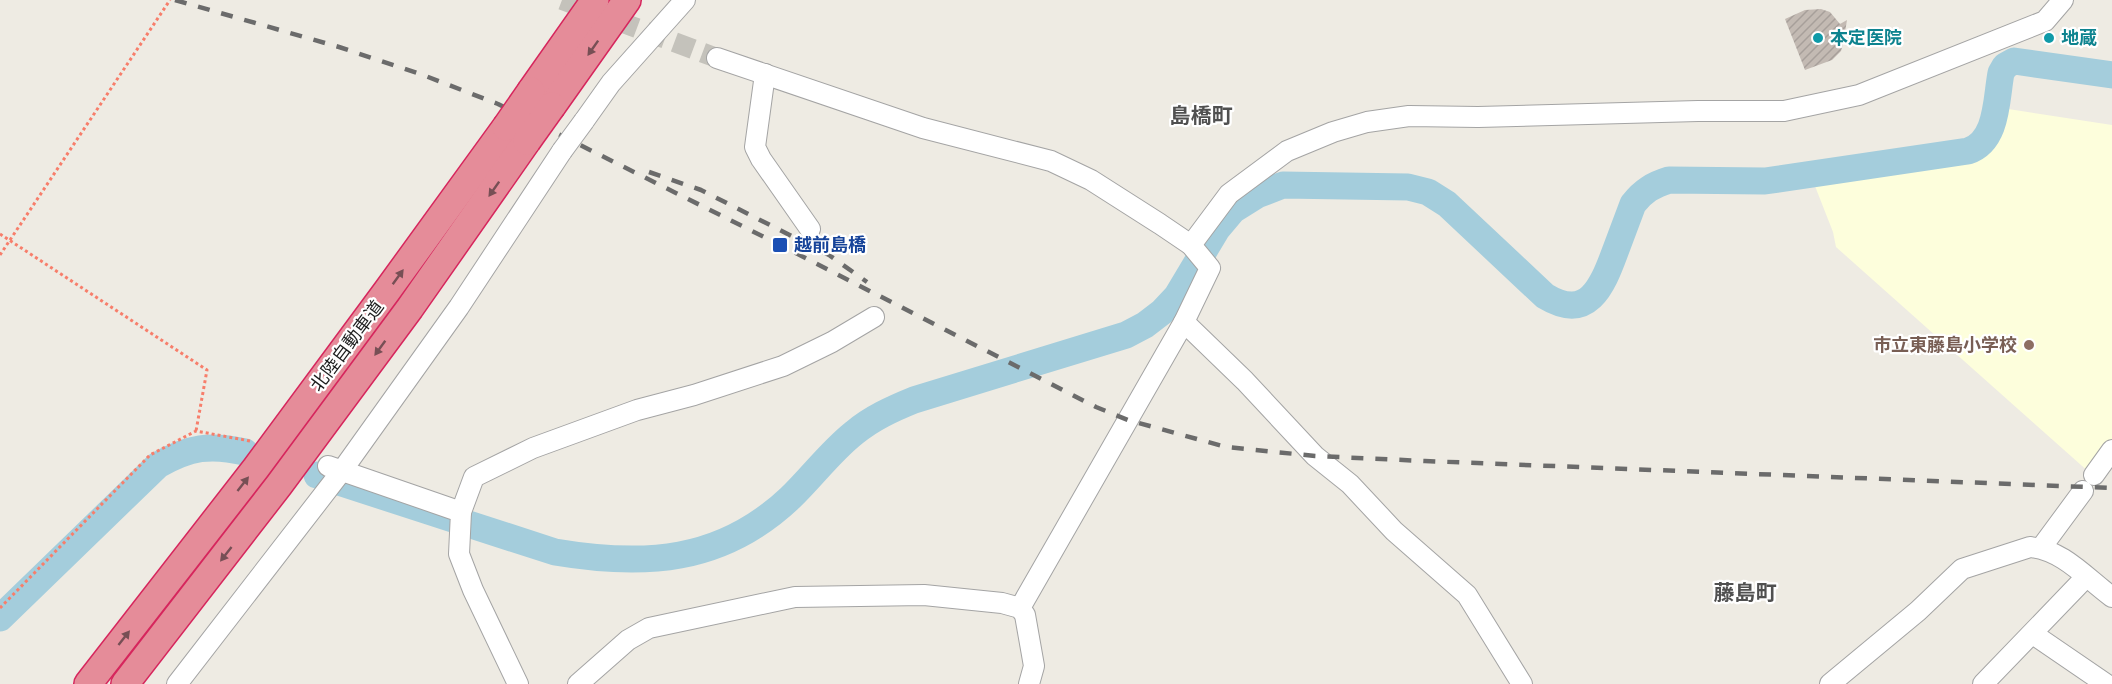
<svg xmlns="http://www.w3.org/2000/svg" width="2112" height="684" viewBox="0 0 2112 684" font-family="'Work Sans','Noto Sans JP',sans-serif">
<defs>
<pattern id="building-hatch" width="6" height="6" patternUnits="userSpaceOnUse" patternTransform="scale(1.5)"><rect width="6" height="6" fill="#c3bab3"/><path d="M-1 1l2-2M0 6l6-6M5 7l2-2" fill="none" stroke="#a79f9a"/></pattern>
</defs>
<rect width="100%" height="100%" fill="#eeebe3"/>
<!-- education -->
<polygon fill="#fdfedc" points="2002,108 2112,125 2112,443 2090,473 1836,247 1833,232 1813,181 1974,157 1985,153 1992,145"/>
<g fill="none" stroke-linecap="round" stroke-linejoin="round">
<!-- river -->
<g stroke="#a4cddc" stroke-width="27">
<path d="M317,475L555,552C644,567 721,563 790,498C812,477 830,452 854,433C872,418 892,409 914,400L1126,335L1145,325L1162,312L1177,296L1217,229L1233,210L1257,195L1283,185L1408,187L1428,192L1447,204L1545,296C1588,322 1602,287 1615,252C1621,236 1627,220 1633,204C1643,191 1653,185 1669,180L1765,181L1968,151C1998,141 1996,99 2001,73L2005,66L2014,61L2112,75"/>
<path d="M0,618L158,465C190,447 210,444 245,452"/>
</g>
</g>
<!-- building -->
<polygon fill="url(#building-hatch)" points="1821,9 1830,12 1840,24 1847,20 1843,44 1841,51 1832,60 1805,70 1785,19 1805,10"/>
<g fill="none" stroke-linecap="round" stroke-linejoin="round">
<!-- minor-tunnel -->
<polyline stroke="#c4c2bb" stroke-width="20" stroke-dasharray="20 10" stroke-linecap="butt" points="562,0 717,58"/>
<defs>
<g id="minor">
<polyline points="717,58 923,128 1051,161 1091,180 1160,224 1191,245 1210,268 1184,322 1020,608"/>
<polyline points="765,74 755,147 761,159 810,229"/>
<polyline points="584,121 611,83 685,0"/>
<polyline points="1191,245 1229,194 1287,151 1333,132 1367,122 1409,116 1478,117 1698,111 1784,111 1859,95 2045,21 2063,0"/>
<polyline points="1184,322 1245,381 1315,456 1350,484 1394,531 1467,595 1522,684"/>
<polyline points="328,466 461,512 459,554 473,590 518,684"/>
<polyline points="2094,475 2112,450"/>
<polyline points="461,512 474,477 533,448 637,410 694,395 783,366 832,342 874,317"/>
<polyline points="2041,548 2083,491"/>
<polyline points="2033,634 2106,684"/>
<polyline points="177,684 341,472 459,307 562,151"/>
<polyline points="578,684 628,640 649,628 795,597 924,595 1002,603 1020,608 1025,615 1034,666 1029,684"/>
<path d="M1830,684L1918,611L1962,569L2030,547C2063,550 2086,578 2112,597"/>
<polyline points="1983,684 2086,577"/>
</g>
<g id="highway">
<polyline points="531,91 595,0"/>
<polyline points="552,106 627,0"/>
<polyline points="88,684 256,468 387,291 506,127"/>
<polyline points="125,684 279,485 410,308 527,141"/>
</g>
</defs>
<!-- minor casing -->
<use href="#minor" stroke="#a4a4a4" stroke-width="22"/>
<!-- highway casing -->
<use href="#highway" stroke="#d6265d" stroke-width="30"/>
<!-- path -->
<g stroke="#f77e6b" stroke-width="3" stroke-dasharray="3 3" stroke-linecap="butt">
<polyline points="0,234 207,370 196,431"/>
<polyline points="0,255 170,0"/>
<polyline points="0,608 150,455 196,431 250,441"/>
</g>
<!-- minor -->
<use href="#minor" stroke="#fff" stroke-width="20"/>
<!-- highway -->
<use href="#highway" stroke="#e58c99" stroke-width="27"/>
<!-- rail -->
<g stroke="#6b6b6b" stroke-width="4.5" stroke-dasharray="12 12" stroke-linecap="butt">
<polyline points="175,0 339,47 423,75 498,104 780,245 1096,407 1128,420 1226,447 1315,456 1425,461 2112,488"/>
<polyline points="649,172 701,190 829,255 867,282"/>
</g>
<defs>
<polyline id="minor-bridge" points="562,151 584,121"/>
<g id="highway-bridge">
<polyline points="506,127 531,91"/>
<polyline points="527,141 552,106"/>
</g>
</defs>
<!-- minor-bridge casing -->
<use href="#minor-bridge" stroke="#a4a4a4" stroke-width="22" stroke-linecap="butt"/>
<!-- highway-bridge casing -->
<use href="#highway-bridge" stroke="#d6265d" stroke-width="30" stroke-linecap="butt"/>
<!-- minor-bridge -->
<use href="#minor-bridge" stroke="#fff" stroke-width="20"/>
<!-- highway-bridge -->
<use href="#highway-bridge" stroke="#e58c99" stroke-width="27"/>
</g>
<!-- one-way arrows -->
<defs><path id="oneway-solid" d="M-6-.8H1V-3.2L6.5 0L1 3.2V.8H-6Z" transform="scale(1.5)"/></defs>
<g fill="#774f55">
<use href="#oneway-solid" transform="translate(593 48) rotate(125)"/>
<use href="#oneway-solid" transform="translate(494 189) rotate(125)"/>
<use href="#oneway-solid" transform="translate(398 277) rotate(-54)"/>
<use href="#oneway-solid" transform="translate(380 348) rotate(126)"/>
<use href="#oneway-solid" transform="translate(243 484) rotate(-52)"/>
<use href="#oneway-solid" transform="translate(226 554) rotate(128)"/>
<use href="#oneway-solid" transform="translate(124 638) rotate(-52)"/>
</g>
<!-- markers -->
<g fill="#0f9aa8" stroke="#fff" stroke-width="2">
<circle cx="1818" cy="38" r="6"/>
<circle cx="2049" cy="38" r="6"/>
</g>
<rect fill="#1a4fb4" stroke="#fff" stroke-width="2" x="772" y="237" width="16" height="16" rx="3"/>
<circle fill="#8d6e63" stroke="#fff" stroke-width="2" cx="2029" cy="345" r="6"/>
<g text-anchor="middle" stroke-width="4.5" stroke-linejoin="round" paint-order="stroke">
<!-- culture labels -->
<g font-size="18" font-weight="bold" fill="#0d838f" stroke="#fff" text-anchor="start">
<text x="1830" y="44">本定医院</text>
<text x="2061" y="44">地蔵</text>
</g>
<!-- transit labels -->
<g font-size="18" font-weight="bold" fill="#164399" stroke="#fff" text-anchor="start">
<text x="794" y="251">越前島橋</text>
</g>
<!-- education labels -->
<g font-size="18" font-weight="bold" fill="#785e54" stroke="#fff" text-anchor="end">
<text x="2017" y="351">市立東藤島小学校</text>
</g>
<!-- street labels -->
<g font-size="18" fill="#1d1d1d" stroke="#fff">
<text transform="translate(347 346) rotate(-53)" y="6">北陸自動車道</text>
</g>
<!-- quarter labels -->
<g font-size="21" font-weight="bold" fill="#505050" stroke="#fff">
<text x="1201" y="123">島橋町</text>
<text x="1745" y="600">藤島町</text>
</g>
</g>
</svg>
